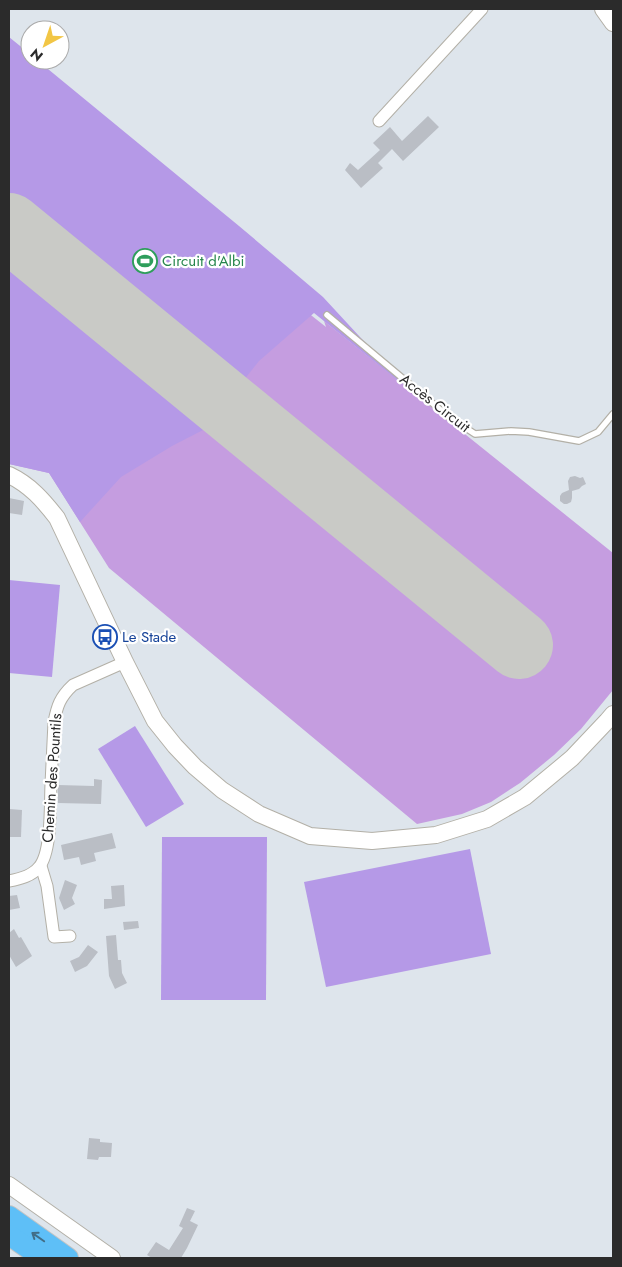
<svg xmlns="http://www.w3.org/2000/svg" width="622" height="1267" viewBox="0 0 622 1267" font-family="Jost,sans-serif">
<rect width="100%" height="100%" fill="#dee5ec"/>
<!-- green -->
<polygon fill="#c59de0" points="307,312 326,327 324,321 613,553 613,690 581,729 554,755 520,783 491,802 462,814 417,824 109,568 49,473 9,464 9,455 199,413 503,664 533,627 234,382"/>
<!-- pitch -->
<g fill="#b599e7">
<polygon points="9,37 30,54 30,60 37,60 239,226 323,297 372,350 447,412 443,417 314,313 259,361 205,429 172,446 121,477 80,522 49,473 9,464"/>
<polygon points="9,580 60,585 52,677 9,673"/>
<polygon points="135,726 184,804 146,827 98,749"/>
<polygon points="162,837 267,837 266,1000 161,1000"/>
<polygon points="470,849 491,954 326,987 304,882"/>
</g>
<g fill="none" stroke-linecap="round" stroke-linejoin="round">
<!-- runway -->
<polyline stroke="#c9cac6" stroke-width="68" points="9,227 519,645"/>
</g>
<!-- building -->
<g fill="#babec5">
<polygon points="428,116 439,127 403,161 392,149 378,163 383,168 361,188 345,170 350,163 358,170 380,150 373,143 390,127 402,141"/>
<polygon points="575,476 580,478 583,477 586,484 582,486 579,489 572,491 572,498 571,502 567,504 564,504 560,501 560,496 562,493 569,490 568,481 570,477"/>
<polygon points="9,498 24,501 22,515 9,513"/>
<polygon points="94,779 102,780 101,804 58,803 58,785 94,786"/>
<polygon points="9,809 22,810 21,837 9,837"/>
<polygon points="112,833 116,848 94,853 96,861 81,865 79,857 64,860 61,845"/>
<polygon points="65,880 77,885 72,898 75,904 64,910 59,898"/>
<polygon points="124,885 125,906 104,909 104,899 112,899 111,886"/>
<polygon points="17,895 20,908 9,910 9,896"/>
<polygon points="138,921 139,928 124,930 123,922"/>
<polygon points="14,929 19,938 21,937 32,956 16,967 9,955 9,933"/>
<polygon points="116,935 118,960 121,960 122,973 127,983 115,989 109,976 106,936"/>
<polygon points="88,945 98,952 87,966 75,972 70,961 79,957"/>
<polygon points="89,1138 100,1139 100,1142 112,1143 111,1157 99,1157 98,1160 87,1159"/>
<polygon points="187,1208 195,1211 190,1221 198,1225 187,1248 181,1258 182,1258 152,1258 147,1255 156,1242 169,1250 183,1228 179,1226"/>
</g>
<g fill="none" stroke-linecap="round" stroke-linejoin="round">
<defs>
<polyline id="lane" points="327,315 449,417 475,434 511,431 529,432 579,441 598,432 613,414"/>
<g id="street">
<polyline points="379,121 482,9"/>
<polyline points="41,866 47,886 54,937 70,936"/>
<path d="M9,881C20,879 32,876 39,867C52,852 50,804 51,784C52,764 53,743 54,722C57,706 60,697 73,685L125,662"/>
</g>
<g id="secondary">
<polyline points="603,9 613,23"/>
<path d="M9,475C30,485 43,500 57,518L125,662L155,721L175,746L195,767L222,790L259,814L310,836L372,841L436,835L487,819L525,797L572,758L607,721L613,714"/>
<polyline points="9,1185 112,1258"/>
</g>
<g id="highway">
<polyline points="9,1216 68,1258"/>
<polyline points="9,1235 42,1258"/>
</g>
</defs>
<!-- lane casing -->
<use href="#lane" stroke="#b3b0a7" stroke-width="8"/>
<!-- street casing -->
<use href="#street" stroke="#b3b0a7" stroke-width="13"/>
<!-- secondary casing -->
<use href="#secondary" stroke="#b3b0a7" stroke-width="18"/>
<!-- highway casing -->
<use href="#highway" stroke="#c4c4c4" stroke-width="22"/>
<!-- lane -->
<use href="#lane" stroke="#fff" stroke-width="5.5"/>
<!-- street -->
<use href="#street" stroke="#fff" stroke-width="11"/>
<!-- secondary -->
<use href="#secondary" stroke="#fff" stroke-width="16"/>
<!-- highway -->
<use href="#highway" stroke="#5ebff7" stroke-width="20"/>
</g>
<!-- one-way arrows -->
<defs><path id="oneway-shaft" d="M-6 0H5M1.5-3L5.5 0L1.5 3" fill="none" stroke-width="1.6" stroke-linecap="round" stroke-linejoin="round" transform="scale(1.25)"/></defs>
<use stroke="#426e87" href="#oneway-shaft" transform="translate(38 1237) rotate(-145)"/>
<!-- icons -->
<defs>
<symbol id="stadium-ring" viewBox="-11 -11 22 22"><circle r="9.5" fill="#fff" stroke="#2e9e5b" stroke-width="1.5"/><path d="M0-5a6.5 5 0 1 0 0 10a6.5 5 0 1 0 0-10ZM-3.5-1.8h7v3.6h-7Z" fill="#2e9e5b"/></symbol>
<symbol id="bus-ring" viewBox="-11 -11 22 22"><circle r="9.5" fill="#fff" stroke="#1a4fb4" stroke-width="1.5"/><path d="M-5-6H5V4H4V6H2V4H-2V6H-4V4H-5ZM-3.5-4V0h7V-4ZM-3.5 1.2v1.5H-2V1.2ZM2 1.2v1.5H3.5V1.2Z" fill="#1a4fb4"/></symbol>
</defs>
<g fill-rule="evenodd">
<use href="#stadium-ring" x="131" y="247" width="28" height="28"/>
<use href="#bus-ring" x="91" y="623" width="28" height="28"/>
</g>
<g text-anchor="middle" stroke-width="4.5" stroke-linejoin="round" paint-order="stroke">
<!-- leisure labels -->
<g font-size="15" fill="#27864d" stroke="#fff" text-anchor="start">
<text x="162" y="266">Circuit d'Albi</text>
</g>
<!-- street labels -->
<g font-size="15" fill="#2b2b2b" stroke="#fff">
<text transform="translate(435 403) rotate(38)" y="5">Accès Circuit</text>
<text transform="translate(52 778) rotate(-86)" y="5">Chemin des Pountils</text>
</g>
<!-- transit labels -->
<g font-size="15" fill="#164399" stroke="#fff" text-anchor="start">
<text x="122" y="642">Le Stade</text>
</g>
</g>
<!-- border -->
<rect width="622" height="1267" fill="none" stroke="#2b2b2b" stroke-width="20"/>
<!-- north arrow -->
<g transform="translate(45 45) rotate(220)"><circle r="24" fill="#ffffff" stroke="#aaaaaa"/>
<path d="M0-4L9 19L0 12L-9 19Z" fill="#f2c645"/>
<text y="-8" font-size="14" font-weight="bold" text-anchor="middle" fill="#2b2b2b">N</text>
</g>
</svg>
